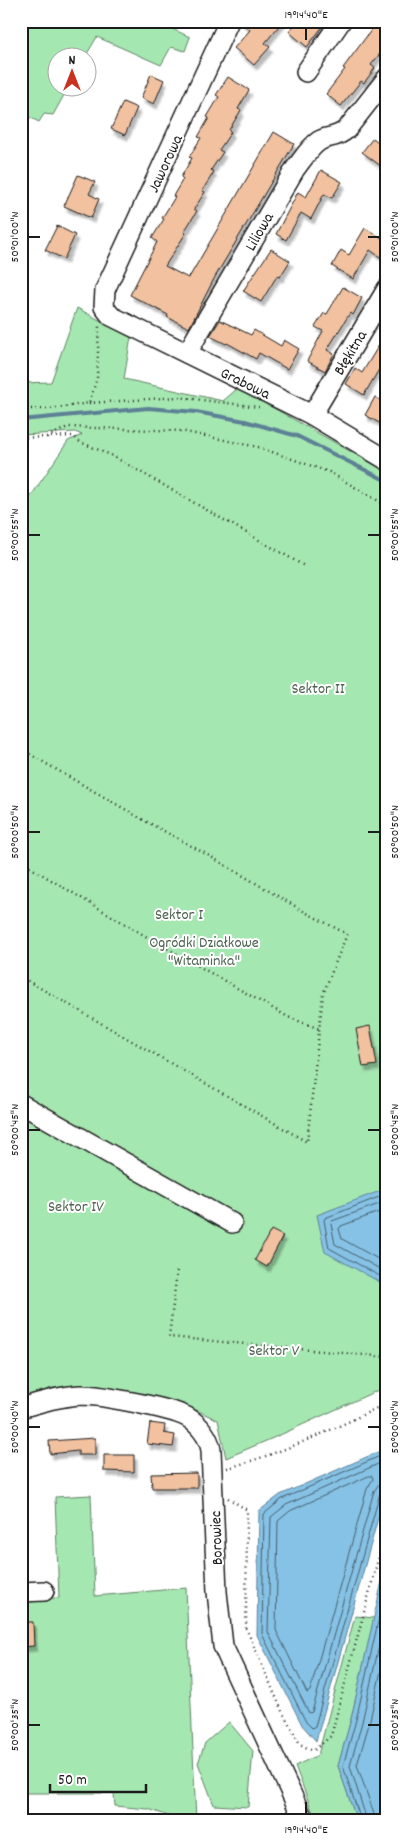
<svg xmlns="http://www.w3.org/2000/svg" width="408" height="1842" viewBox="0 0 408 1842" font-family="Dekko,sans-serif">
<defs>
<filter id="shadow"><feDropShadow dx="3" dy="5" stdDeviation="1" flood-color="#0004"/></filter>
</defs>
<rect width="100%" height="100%" fill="#fff"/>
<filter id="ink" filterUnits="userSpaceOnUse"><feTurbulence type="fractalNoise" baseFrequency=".02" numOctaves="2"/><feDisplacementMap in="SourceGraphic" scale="10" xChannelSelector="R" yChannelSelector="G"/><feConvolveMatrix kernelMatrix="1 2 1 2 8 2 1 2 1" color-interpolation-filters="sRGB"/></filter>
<g filter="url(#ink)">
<!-- green -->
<g fill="#a5e7b1" stroke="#608266">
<polygon points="21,21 155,21 190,37 185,51 171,47 161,65 97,37 85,57 58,58 58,88 68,88 53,115 44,114 39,122 21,113"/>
<polygon points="77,308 131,337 124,379 223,401 238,388 387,472 387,1386 280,1435 226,1458 218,1420 176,1401 84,1385 52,1388 21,1399 21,511 68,441 82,435 75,432 21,435 21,383 51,382"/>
<polygon points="91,1495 95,1596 186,1588 196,1821 184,1821 148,1809 115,1806 114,1793 21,1793 21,1599 59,1598 55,1497"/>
<polygon points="355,1616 374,1618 351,1719 338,1766 357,1821 316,1821 295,1766 318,1755"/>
<polygon points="229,1722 253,1751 248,1807 214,1805 198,1763 205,1743"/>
</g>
<!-- water -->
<g fill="#86c2e5" stroke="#5c8095">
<polygon points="380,1191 387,1194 387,1286 325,1252 317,1215"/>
<polygon points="387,1448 387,1486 316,1741 302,1725 257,1635 259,1511 280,1495"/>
<polygon points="387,1559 387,1821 357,1821 338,1766 351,1719"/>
</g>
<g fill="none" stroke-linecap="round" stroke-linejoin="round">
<!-- shore -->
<g stroke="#465e6c" stroke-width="1">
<polyline points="387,1198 379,1197 325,1218 324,1220 329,1248 387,1280"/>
<polyline points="387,1205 379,1204 332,1221 331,1224 335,1244 387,1273"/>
<polyline points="387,1212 379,1212 341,1226 339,1229 342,1239 387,1264"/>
<polyline points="387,1453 282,1499 264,1514 262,1634 306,1722 312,1728 315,1726 380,1493 382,1490 387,1489"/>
<polyline points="387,1460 286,1505 271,1517 268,1632 309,1713 312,1712 374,1491 379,1484 387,1483"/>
<polygon points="369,1476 372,1476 373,1479 367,1489 310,1691 307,1693 276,1630 278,1521 290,1511"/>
<polyline points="361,1821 343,1766 356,1720 387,1582"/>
<polyline points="367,1821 350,1766 362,1722 387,1610"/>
<polyline points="374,1821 374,1814 357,1765 369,1724 387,1645"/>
</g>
<!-- stream -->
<polyline stroke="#5c8095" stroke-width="4" points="21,420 148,408 196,412 245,421 297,436 387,481"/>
</g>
<!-- building -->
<g fill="#f1c1a0" stroke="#1c1c1c" filter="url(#shadow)">
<polygon points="240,21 283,21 265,43 270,47 254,65 234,48 250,30"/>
<polygon points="297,21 327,21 307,47 289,32"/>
<polygon points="378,21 387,21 387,45 371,65 375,68 364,83 361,81 341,106 326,94 345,69 343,68"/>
<polygon points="151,74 164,80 154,104 141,98"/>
<polygon points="228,77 249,90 238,109 241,110 229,130 231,132 219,150 223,152 211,170 214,172 202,191 205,192 194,209 197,211 184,232 186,233 165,266 188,278 189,275 190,276 274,132 294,144 215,277 189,328 167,317 168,315 130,295 157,242 152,238 164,219 162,218 175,197 173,196 183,179 181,177 192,158 189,157 201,138 198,137 209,118 207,117 219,97 216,95"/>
<polygon points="123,102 137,108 125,135 111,129"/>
<polygon points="373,138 387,149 387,161 382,167 362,152"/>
<polygon points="321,170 342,182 332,198 324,194 311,219 301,213 286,240 276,234 298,192 306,197"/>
<polygon points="78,175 95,182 89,194 99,199 91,218 64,206"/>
<polygon points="57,226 75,235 64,259 45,250"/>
<polygon points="365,228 387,241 387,246 380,257 370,250 353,279 332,266 341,250 349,255"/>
<polygon points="271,249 290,261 280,277 277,276 261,302 243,291"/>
<polygon points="343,287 362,298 353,315 350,313 327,350 334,354 325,371 307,361 323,331 315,327 324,313 327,314"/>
<polygon points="220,320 251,335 254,330 281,346 284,340 299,349 287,369 259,353 256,359 227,343 226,344 210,336"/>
<polygon points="387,332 387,369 381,366 364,395 346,384 355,368 362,373"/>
<polygon points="375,397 387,404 387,418 383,425 365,415"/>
<polygon points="370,1026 377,1065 363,1067 356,1029"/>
<polygon points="271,1230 283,1236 267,1267 255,1260"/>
<polygon points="150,1423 165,1425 164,1433 175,1435 173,1447 147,1444"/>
<polygon points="95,1438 95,1455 78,1455 78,1451 50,1454 49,1441"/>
<polygon points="104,1455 134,1455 134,1472 104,1471"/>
<polygon points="197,1473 197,1488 152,1488 151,1474"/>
<polygon points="21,1622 33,1622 34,1646 21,1647"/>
</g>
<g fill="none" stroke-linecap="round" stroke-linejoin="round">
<defs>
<g id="minor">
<polyline points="229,21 105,290 104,307 111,316 312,415 387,460"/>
<polyline points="306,72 341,21"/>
<path d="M187,353L295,169C302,160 310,147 319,141C329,135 336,139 347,129L387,78"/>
<polyline points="312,415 387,289"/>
<polyline points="21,1104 232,1223"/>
<path d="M21,1408C41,1402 61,1396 81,1395C101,1395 170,1408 187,1417C199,1424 209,1437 211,1450L217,1592L223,1646L304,1821"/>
<polyline points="21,1592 44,1591"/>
</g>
</defs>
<!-- minor casing -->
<use href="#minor" stroke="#1c1c1c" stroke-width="22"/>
<!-- path -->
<g stroke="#1c1c1c" stroke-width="2.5" stroke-dasharray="1 4" stroke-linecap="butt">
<polyline points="89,403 178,397 259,407"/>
<polyline points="21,409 50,409 89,403 97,378 99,325"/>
<polyline points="47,437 68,427 181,431 258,447 329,472 387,506"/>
<polyline points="21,438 73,436 80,442 111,455 306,567"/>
<polyline points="21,749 140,818 206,854 305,912 347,934 323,994 307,1142 21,977"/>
<polyline points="21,862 142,934 288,1017 320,1029"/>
<polyline points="177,1271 169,1337 387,1357"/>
<path d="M227,1468C280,1454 337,1428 387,1403"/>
<polyline points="228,1498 247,1510 246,1628 282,1711 300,1744 313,1751 331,1736 387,1526"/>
</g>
<!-- minor -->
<use href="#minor" stroke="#fff" stroke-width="19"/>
</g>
</g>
<!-- ticks -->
<path fill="none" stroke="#1c1c1c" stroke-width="2" d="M306,28V40M28,237H40M368,237H380M28,535H40M368,535H380M28,832H40M368,832H380M28,1130H40M368,1130H380M28,1427H40M368,1427H380M28,1725H40M368,1725H380M306,1802V1814"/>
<g text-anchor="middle" stroke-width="4" stroke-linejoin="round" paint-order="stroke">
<!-- street labels -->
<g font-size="16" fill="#1c1c1c" stroke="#fff">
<text transform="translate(164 163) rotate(-65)" y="6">Jaworowa</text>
<text transform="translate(258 231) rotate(-60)" y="6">Liliowa</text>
<text transform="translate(349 352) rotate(-59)" y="6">Błękitna</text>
<text transform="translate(246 382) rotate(26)" y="6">Grabowa</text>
<text transform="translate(215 1538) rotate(-92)" y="6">Borowiec</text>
</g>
<!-- park labels -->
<g font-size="16" fill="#4c6350" stroke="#fff">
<text x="318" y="693">Sektor II</text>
<text x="179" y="919">Sektor I</text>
<text x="204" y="947">Ogródki Działkowe<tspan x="204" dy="18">"Witaminka"</tspan></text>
<text x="76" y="1211">Sektor IV</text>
<text x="274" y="1355">Sektor V</text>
</g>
</g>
<!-- margin -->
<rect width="408" height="1842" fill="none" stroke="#fff" stroke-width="55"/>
<!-- north arrow -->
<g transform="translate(72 72)"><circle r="24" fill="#ffffff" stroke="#a4a4a4"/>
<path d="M0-4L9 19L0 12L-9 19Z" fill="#c8321e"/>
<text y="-8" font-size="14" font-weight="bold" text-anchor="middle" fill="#1c1c1c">N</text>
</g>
<!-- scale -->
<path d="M50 1784v8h96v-8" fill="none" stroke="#1c1c1c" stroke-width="2.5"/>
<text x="58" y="1784" font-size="15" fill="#1c1c1c" stroke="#ffffff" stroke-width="4" paint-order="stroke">50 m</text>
<rect x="28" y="28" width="352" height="1786" fill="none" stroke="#1c1c1c" stroke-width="2"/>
<g font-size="12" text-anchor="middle" fill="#1c1c1c">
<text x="306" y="18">19°14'40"E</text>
<text transform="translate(14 237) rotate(-90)" y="4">50°01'00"N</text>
<text transform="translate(394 237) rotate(-90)" y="4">50°01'00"N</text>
<text transform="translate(14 535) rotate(-90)" y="4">50°00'55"N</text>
<text transform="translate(394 535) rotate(-90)" y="4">50°00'55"N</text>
<text transform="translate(14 832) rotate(-90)" y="4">50°00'50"N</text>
<text transform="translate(394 832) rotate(-90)" y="4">50°00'50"N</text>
<text transform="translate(14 1130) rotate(-90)" y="4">50°00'45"N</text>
<text transform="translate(394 1130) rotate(-90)" y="4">50°00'45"N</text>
<text transform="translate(14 1427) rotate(-90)" y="4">50°00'40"N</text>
<text transform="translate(394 1427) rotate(-90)" y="4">50°00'40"N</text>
<text transform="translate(14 1725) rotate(-90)" y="4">50°00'35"N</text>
<text transform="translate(394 1725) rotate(-90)" y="4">50°00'35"N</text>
<text x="306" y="1833">19°14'40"E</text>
</g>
</svg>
